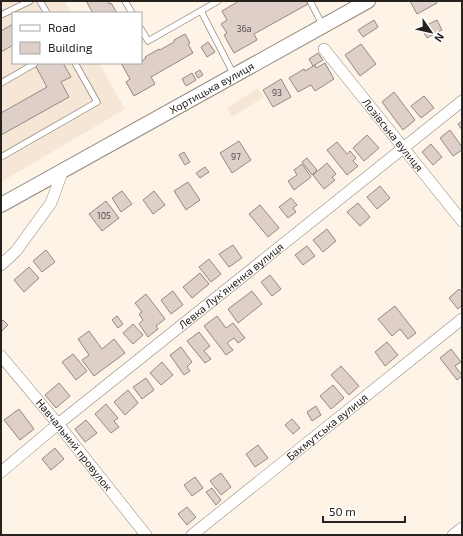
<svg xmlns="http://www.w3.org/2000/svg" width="463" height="536" viewBox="0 0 463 536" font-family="'Exo 2',sans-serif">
<rect width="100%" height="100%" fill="#fef3e7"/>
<!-- built -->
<g fill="#f6e6d5">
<polygon points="1,1 65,1 71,13 13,13 13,63 99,63 125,109 1,182"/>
<polygon points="258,88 264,97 232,117 227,108"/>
</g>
<!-- building -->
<g fill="#decfc9" stroke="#968882">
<polygon points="86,1 108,1 109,4 111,3 117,13 93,13"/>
<polygon points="239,1 306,1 308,4 254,34 257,40 234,53 224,35 227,33 221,24 227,20 222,11"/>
<polygon points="410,1 436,1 437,3 417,14"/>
<polygon points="374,20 378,27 363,37 358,30"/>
<polygon points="437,20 442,30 427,38 421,28"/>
<polygon points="13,24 13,45 1,52 1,31"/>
<polygon points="185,34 190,43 188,44 193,53 151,77 155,84 134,96 126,82 130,79 121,63 141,63 141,59 142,61 146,58 145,57 159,49 160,50 174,42 174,40"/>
<polygon points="208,42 215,52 207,57 201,47"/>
<polygon points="361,44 376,64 360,76 345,55"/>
<polygon points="318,53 323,60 313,66 309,59"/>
<polygon points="34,63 63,63 71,77 61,82 69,97 1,135 1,113 47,87"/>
<polygon points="325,63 334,79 315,91 311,85 298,92 289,78 304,69 305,71 315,65 316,68"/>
<polygon points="200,70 203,75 198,78 195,73"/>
<polygon points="192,73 196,80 186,86 182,79"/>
<polygon points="281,79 291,97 273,107 263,90"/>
<polygon points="394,92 415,120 403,130 382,102"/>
<polygon points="424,96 434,108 421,118 411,106"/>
<polygon points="462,121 462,130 458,124"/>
<polygon points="450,130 462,147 462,150 453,156 440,138"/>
<polygon points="367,135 379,148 364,161 353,148"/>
<polygon points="239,141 251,160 232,173 220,153"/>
<polygon points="337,142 347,154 350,151 356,158 353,161 358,166 347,175 327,150"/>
<polygon points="431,144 442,157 433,165 422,152"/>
<polygon points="184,152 190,162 185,165 179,155"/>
<polygon points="307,158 317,170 312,175 302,162"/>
<polygon points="327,163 336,174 332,177 335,180 324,189 313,175"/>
<polygon points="302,164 311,177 294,190 288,181 297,175 294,170"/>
<polygon points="205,167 209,172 200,178 196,173"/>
<polygon points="188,182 200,200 186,210 174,191"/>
<polygon points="380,186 390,198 377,209 367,197"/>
<polygon points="122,191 132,204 121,212 112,198"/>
<polygon points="154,191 165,205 153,214 143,200"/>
<polygon points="291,198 297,205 293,208 296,212 288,218 279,207"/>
<polygon points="106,201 119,218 102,231 89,214"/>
<polygon points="358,203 370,217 360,226 347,212"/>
<polygon points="260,205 279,228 268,237 249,214"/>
<polygon points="327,229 336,241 323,252 313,240"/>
<polygon points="233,245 242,258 229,267 219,254"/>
<polygon points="307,246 315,256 303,265 295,255"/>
<polygon points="46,250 55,262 42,272 33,261"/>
<polygon points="209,259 221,274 211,282 199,267"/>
<polygon points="29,267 39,278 24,292 14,280"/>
<polygon points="200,273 209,284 192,298 183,287"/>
<polygon points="270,275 281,289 272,296 261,282"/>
<polygon points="459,289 462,292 462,305 458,309 449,298"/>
<polygon points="173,291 183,305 171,314 161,300"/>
<polygon points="252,291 262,304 238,323 228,309"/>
<polygon points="146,294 165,319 156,326 158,329 148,337 139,324 143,320 139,314 142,312 135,303"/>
<polygon points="395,306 416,333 408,339 400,329 392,336 378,319"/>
<polygon points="117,316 123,324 118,328 112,320"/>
<polygon points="217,316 226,328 233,323 245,338 238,343 234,338 227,343 233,350 226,355 204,326"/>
<polygon points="3,320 8,325 1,332 1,322"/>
<polygon points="133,324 143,335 133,344 123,333"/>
<polygon points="89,331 102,349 114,339 125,353 94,376 82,360 89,355 78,339"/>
<polygon points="199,332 210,346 204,351 211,359 205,363 187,341"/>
<polygon points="387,342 398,355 385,366 375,352"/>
<polygon points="181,347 192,362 187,367 190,371 184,375 170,355"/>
<polygon points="451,349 461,362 455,366 462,375 462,376 457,380 440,358"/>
<polygon points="73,354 87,371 76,380 62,362"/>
<polygon points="162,362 173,375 161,385 150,373"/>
<polygon points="341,366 359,386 349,395 331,375"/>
<polygon points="146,378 154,390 142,399 133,387"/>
<polygon points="59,383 70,396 56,408 45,395"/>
<polygon points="333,385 344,398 331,409 320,396"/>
<polygon points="128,390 138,403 125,415 114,402"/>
<polygon points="106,404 118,418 114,421 119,427 111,433 95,414"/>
<polygon points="316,406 321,415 312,421 307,412"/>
<polygon points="19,409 34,429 20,440 4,420"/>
<polygon points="292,419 300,428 293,434 285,425"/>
<polygon points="86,420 97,433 85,442 75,429"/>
<polygon points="258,445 268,458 255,467 246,454"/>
<polygon points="55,448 64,459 51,470 42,459"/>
<polygon points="221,473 231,487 221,495 210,481"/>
<polygon points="195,477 203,488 192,496 184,485"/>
<polygon points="212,488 221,500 216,505 206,492"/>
<polygon points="187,507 196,517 187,525 178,514"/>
</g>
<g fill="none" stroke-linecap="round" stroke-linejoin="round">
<defs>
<g id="service">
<polyline points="40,1 47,13"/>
<polyline points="125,1 132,13"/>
<polyline points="310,1 323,26"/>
<polyline points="201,11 234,75"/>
<polyline points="1,15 30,1"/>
<polyline points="141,29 148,41 218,1"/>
<polyline points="1,83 34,64"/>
<polyline points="1,157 97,102 75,63"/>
</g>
<g id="minor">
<path id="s1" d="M324,49L462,221"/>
<polyline points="1,265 16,251 51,203 63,170"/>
<path id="s2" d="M1,356L58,424L146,535"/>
<path id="s3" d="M1,472L58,424L462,101"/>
<path id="s4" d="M192,535L462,319"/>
<polyline points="453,535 462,528"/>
</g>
<g id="tertiary">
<path id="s5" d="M1,205L368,1"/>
</g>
</defs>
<!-- service casing -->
<use href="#service" stroke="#91877d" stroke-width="7"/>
<!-- minor casing -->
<use href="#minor" stroke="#91877d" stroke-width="12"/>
<!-- tertiary casing -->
<use href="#tertiary" stroke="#91877d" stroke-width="16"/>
<!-- service -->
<use href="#service" stroke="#fff" stroke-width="5.5"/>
<!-- minor -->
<use href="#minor" stroke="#fff" stroke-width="11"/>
<!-- tertiary -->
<use href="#tertiary" stroke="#fff" stroke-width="14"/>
</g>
<g text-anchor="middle" stroke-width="3.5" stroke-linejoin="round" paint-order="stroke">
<!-- number labels -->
<g font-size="9" fill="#544d49">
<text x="244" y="32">36а</text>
<text x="277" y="96">93</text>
<text x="236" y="160">97</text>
<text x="104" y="219">105</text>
</g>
<!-- street labels -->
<g font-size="11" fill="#26221e" stroke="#fff">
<text dy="4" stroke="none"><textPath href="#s5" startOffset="241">Хортицька вулиця</textPath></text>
<text dy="4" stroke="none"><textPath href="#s1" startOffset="110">Лозівська вулиця</textPath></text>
<text dy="4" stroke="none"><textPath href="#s3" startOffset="296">Левка Лук'яненка вулиця</textPath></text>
<text dy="4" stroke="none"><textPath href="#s4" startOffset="173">Бахмутська вулиця</textPath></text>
<text dy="4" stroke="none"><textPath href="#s2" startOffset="115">Навчальний провулок</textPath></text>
</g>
</g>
<!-- border -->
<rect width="463" height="536" fill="none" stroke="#26221e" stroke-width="4"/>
<!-- legend -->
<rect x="12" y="12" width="130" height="52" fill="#ffffff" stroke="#a8a7a5"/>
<rect x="20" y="25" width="20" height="6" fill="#ffffff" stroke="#a8a7a5"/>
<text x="48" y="32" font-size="12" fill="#26221e">Road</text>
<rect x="20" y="42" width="20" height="12" fill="#decfc9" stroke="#a8a7a5"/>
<text x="48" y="52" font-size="12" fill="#26221e">Building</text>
<!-- north arrow -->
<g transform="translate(431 32) rotate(124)" stroke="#ffffff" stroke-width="3" paint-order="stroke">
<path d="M0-3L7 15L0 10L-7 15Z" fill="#26221e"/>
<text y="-6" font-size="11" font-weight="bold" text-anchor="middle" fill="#26221e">N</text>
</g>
<!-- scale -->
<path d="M323 516v6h82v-6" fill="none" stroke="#26221e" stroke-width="2"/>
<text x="329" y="516" font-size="12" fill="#26221e" stroke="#ffffff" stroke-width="3" paint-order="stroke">50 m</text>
</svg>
